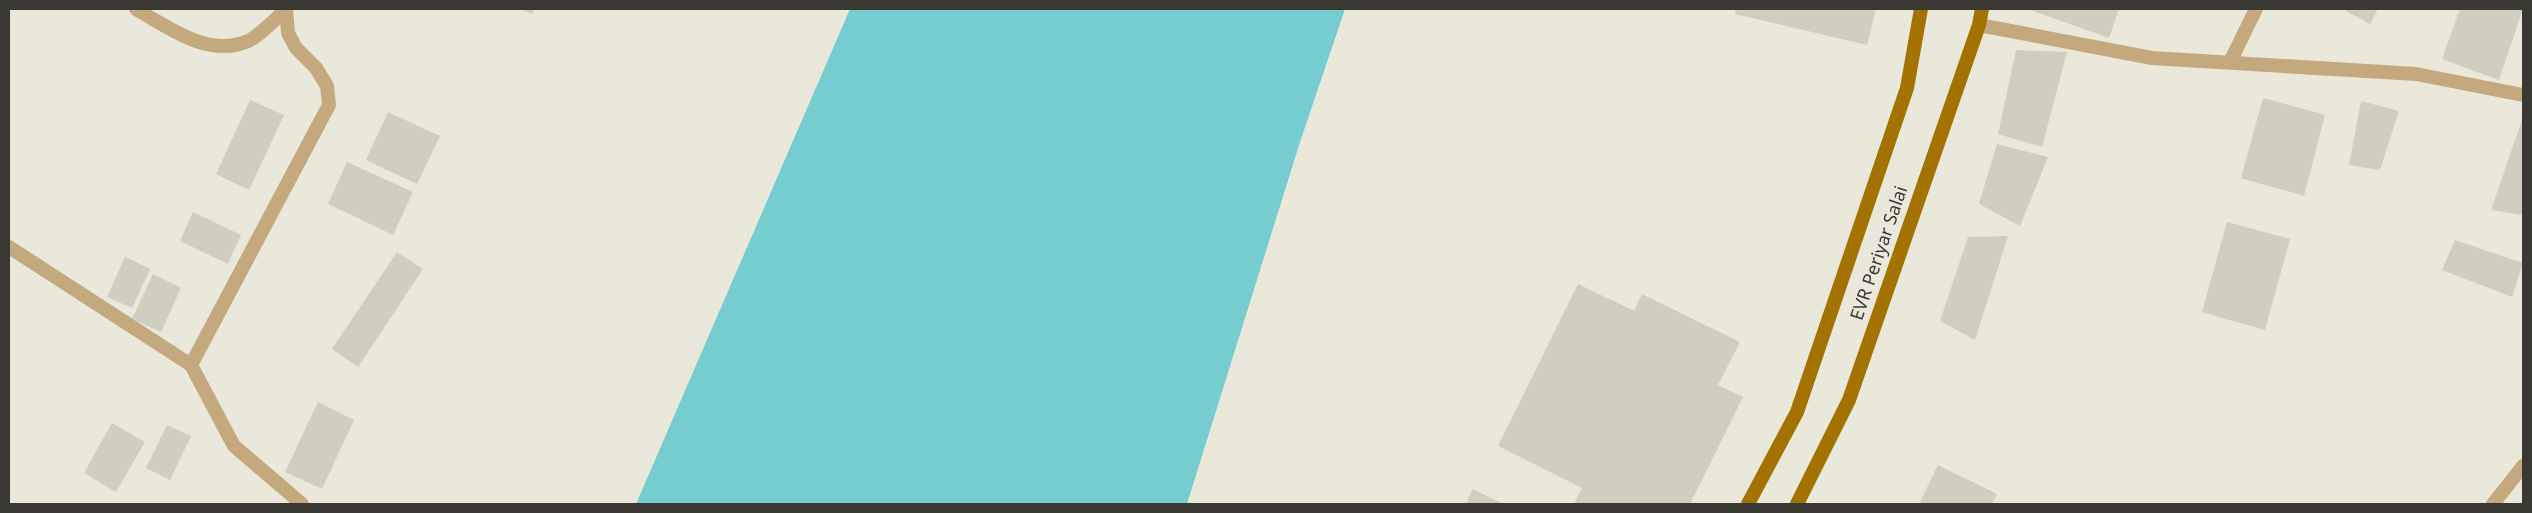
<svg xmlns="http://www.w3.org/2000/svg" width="2532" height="513" viewBox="0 0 2532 513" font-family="'Noto Sans',sans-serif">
<rect width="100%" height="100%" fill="#eae8db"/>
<!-- water -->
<polygon fill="#76cdd0" points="850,9 1345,9 1300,142 1187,504 636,504"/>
<!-- building -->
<g fill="#d0cdc1">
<polygon points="521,9 535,9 532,14"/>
<polygon points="1736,9 1876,9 1867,45 1735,14"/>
<polygon points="2028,9 2119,9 2109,38"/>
<polygon points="2343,9 2378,9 2370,24"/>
<polygon points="2460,9 2523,9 2499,80 2442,59"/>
<polygon points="2016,50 2067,52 2042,147 1998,134"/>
<polygon points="2263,98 2325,115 2304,196 2241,178"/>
<polygon points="250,100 284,115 249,190 216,174"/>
<polygon points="2361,101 2399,111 2380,170 2349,165"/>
<polygon points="388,112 440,136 417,184 366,160"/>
<polygon points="2523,117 2523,215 2491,210"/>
<polygon points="1997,144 2048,157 2020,226 1979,204"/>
<polygon points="347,162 413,192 393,235 328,204"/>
<polygon points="193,212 241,235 228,264 180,241"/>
<polygon points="2227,222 2290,239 2265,330 2202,312"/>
<polygon points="2008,236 1975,340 1940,321 1968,237"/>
<polygon points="2455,240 2523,263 2512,297 2442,270"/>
<polygon points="397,252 423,269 358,367 332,349"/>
<polygon points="125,257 150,269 132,308 107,297"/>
<polygon points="153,274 181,288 161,332 132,319"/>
<polygon points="1578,284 1634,311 1642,294 1740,342 1718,385 1743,397 1690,504 1574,504 1582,488 1498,446"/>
<polygon points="318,402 354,420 322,489 285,472"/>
<polygon points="112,423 145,442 116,492 84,473"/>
<polygon points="167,425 191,436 170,480 146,468"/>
<polygon points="1938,465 1997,494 1992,504 1919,504"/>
<polygon points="1473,489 1503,504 1466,504"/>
</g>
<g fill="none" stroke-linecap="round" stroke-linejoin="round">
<!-- minor -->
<g stroke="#c4a97f" stroke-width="14">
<path d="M136,9C169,28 208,58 248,41C258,37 278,17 286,9"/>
<polyline points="1979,25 2152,58 2416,74 2523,95"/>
<polyline points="2230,62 2256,9"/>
<polyline points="9,247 191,365 234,446 302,504"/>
<polyline points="191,365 329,105 327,86 316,68 296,48 288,33 286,9"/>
<polyline points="2493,504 2523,466"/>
</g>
<!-- primary -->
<g stroke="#a47201" stroke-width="14">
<polyline points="1748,504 1797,412 1907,88 1921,9"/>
<polyline points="1797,504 1849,400 1979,25 1982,9"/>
</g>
</g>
<g text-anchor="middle" stroke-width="5" stroke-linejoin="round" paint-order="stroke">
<!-- street labels -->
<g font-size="18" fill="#393833" stroke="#eae8db">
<text transform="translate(1879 253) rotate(-71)" y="6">EVR Periyar Salai</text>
</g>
</g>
<!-- border -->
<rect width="2532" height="513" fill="none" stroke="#393833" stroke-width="20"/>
</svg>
